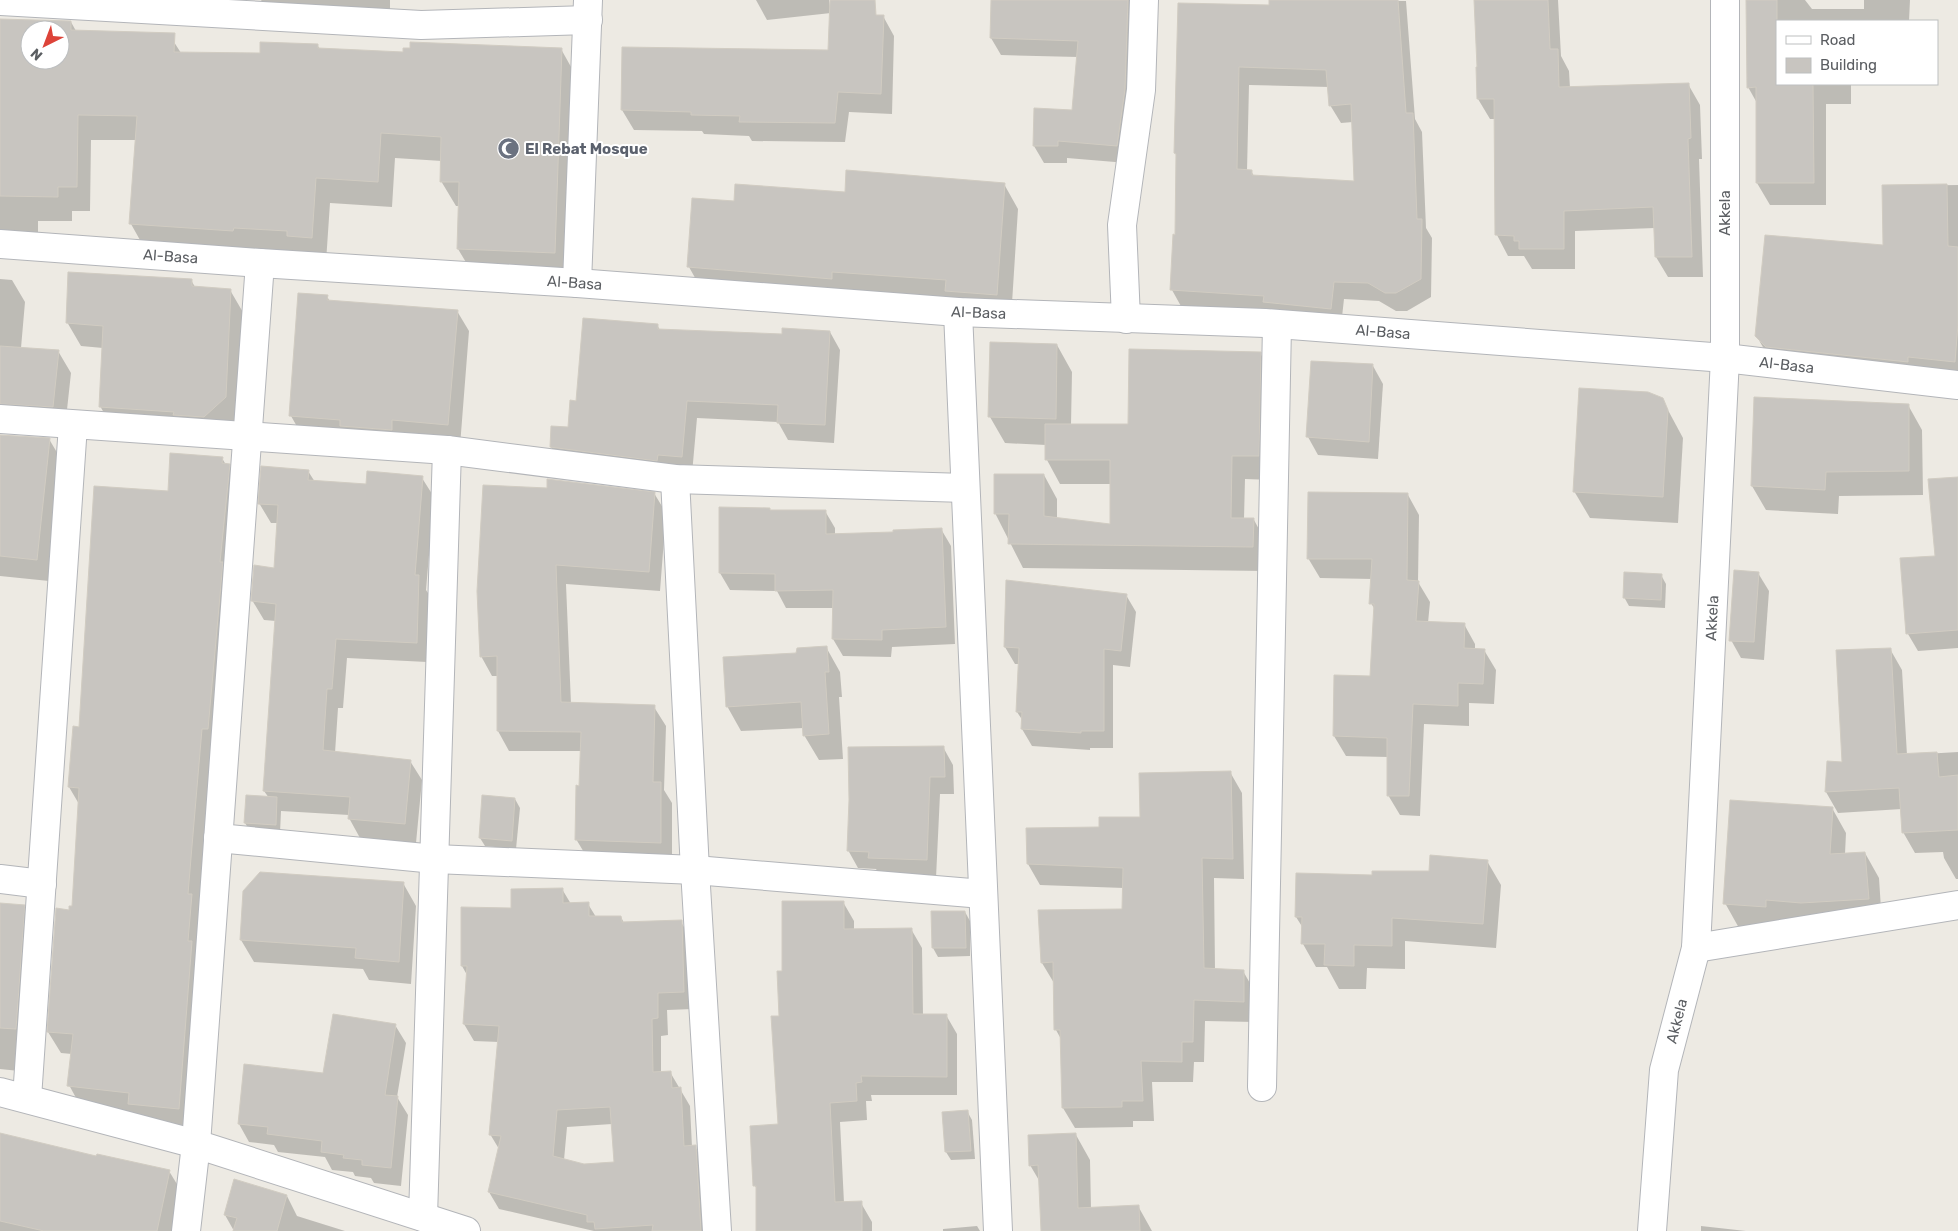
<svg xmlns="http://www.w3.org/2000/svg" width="1958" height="1231" viewBox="0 0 1958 1231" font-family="Rubik,sans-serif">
<rect width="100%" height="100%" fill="#edeae3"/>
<!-- shadow -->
<g fill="#0003" fill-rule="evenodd">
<polygon points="261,0 390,0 390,12 334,14 329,5 266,8"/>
<polygon points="756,0 829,0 831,14 883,16 894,36 892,114 849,112 845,142 752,141 749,136 704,134 702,131 634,130 622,110 830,51 831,13 767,20"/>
<polygon points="992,0 1145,0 1127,163 1067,158 1067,163 1044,163 1034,146 1073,111 1078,57 1001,55 991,38"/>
<path d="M1285,0L1406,1L1415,119L1422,132L1426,228L1432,238L1431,297L1407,311H1396L1379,301L1344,299L1341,326L1182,308L1172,290L1177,236L1178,156L1270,6ZM1249,85L1329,87L1330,105L1341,123L1353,122L1355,182L1254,176L1251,171H1247Z"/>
<polygon points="1475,0 1558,0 1561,56 1569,71 1570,88 1688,84 1700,105 1702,159 1699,159 1703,277 1668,277 1656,257 1655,228 1575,231 1575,269 1532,269 1524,256 1508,256 1497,235 1496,119 1490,119 1478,99 1479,68"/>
<polygon points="1747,0 1805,0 1812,9 1864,9 1864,0 1910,0 1909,21 1777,21 1777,84 1851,84 1851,104 1826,104 1826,205 1770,205 1757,183 1757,103 1748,87"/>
<path d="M0,20L71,22L76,31L174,42L181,53L261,54L317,45L320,49L404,53L561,49L575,74L569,278L473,274L458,249L459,206H456L441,181L442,161L395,158L392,207L330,203L326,262L145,249L131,224L136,140H91L90,211H72V221H38V237H13L9,230H0ZM30,30H60V60H30Z"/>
<polygon points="1004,184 1018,209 1011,319 703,292 689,267 693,200 735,203 846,193"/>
<polygon points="1958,185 1958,381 1768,356 1756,335 1884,246 1883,186"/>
<polygon points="0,279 12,280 25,302 21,348 58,351 71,373 65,428 0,431"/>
<polygon points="191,280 195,287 230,290 244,314 239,422 114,430 100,406 103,348 81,346 67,322"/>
<polygon points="327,296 330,302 457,311 469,331 460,446 303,437 291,416"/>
<polygon points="657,325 660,330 783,336 830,332 840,350 834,443 788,440 778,422 697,418 692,474 561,465 551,447 569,428 577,402"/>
<polygon points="1057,345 1072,372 1071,425 1129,425 1260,353 1274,377 1272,480 1245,479 1244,519 1254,520 1267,544 1266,571 1023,568 995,513 1044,475 1057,499 1057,519 1111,525 1111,484 1060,484 1047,460 1046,445 1005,443 990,417"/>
<polygon points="1373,366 1383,384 1378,459 1318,455 1308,437"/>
<polygon points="1662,399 1683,438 1678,523 1590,518 1574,491"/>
<polygon points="1908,405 1922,430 1923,495 1839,496 1838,514 1766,510 1752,486"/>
<polygon points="0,436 49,439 62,461 49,581 0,576"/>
<polygon points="222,458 226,465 229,465 242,487 191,1130 81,1107 69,1085 72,1054 61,1053 48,1032 70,911 73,907 79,804 69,787 81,728 169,492"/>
<polygon points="308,471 315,482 367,485 422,478 434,497 426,590 430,596 427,662 347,658 343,708 338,708 335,753 410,761 422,780 416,843 360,838 349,818 349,815 281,811 280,833 250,831 245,823 269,798 264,791 276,621 264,620 252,600 276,569 278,523 271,523 259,503"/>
<polygon points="1958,478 1958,648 1918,651 1908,634 1937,557"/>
<polygon points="654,493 666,513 660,591 566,584 571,704 654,707 666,726 664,790 672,803 672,862 588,859 576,839 582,751 509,751 498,731 498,676 492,676 481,656 478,591"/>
<polygon points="1408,495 1419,515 1418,582 1430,602 1428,623 1464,624 1475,644 1475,650 1484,650 1496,670 1494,704 1469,703 1469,726 1424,724 1420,816 1400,815 1388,795 1388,757 1346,756 1334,736 1371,677 1375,610 1371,603 1372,579 1320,578 1308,558"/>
<polygon points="721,509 770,512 825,511 835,528 835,535 894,533 941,529 951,546 955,644 892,647 891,657 843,656 833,639 834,608 786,608 777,591 730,590 720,573"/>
<polygon points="1758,573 1769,591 1764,660 1741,658 1731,640"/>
<polygon points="1661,575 1666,584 1665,608 1629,606 1624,597"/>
<polygon points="1126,595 1136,612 1130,667 1113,665 1113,748 1090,748 1090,750 1032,746 1022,729 1023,721 1017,712 1019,664 1015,664 1005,647"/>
<polygon points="826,647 840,672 842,697 839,697 843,759 819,760 804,735 804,728 741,731 727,706 798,654"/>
<polygon points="1890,649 1902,670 1907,755 1958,752 1958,879 1956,879 1944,858 1943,852 1915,853 1903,832 1902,809 1838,813 1826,792 1843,763"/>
<polygon points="943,747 953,765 954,794 940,794 936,878 880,876 876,869 858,868 848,850"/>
<polygon points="1230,772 1242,793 1244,879 1214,878 1215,970 1243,971 1255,992 1255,1022 1205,1021 1204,1062 1194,1062 1193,1082 1152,1082 1154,1121 1133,1121 1133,1127 1075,1128 1063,1108 1061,1039 1056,1030 1054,983 1042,963 1123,910 1124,888 1040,885 1028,864 1101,828 1141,818"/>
<polygon points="515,799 520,808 516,849 485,846 480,838"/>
<polygon points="1832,808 1846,833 1845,854 1865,853 1879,878 1882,924 1739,928 1725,903"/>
<polygon points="1487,861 1501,885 1496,948 1405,941 1405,969 1367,968 1366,989 1339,989 1327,967 1316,967 1303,944 1303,928 1296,917 1373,876 1430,872"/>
<polygon points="403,883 416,906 411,984 369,980 363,969 254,962 241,940"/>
<path d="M562,889L571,904H588L596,917H621L624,923L681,922L691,939L693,1009L667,1010L668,1035L661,1036V1073L670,1072L690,1106L692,1147H695L705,1164L709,1231H594L499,1209L489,1192L499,1149L490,1134L499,1042L474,1041L464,1024L467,975L462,966L513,910ZM612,1124L615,1163L584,1165L564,1160L567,1127Z"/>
<polygon points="843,902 854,921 854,930 911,929 922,948 923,1015 946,1015 957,1034 957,1095 871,1095 872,1101 866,1101 867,1120 840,1122 844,1203 861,1203 872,1222 872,1231 758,1231 757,1189 755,1186 780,1126 781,1017 783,972"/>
<polygon points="0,904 24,906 34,924 19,1071 0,1069"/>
<polygon points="965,912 970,921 970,956 938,957 933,948"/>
<polygon points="395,1025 406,1043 397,1097 408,1115 401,1186 374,1183 371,1178 355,1176 353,1172 332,1170 325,1157 278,1152 274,1145 249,1142 239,1124 324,1074"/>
<polygon points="967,1111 972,1120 975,1159 951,1160 946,1152"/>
<polygon points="1076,1135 1090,1160 1091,1209 1138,1206 1152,1231 1043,1231 1040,1182 1030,1165"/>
<polygon points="0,1147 97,1157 169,1171 183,1194 175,1231 0,1231"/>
<polygon points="287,1196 297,1216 345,1231 234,1231 225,1215"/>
<polygon points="977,1226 980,1231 943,1231 943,1229"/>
<polygon points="1701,1226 1746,1231 1701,1231"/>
</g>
<!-- building -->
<g fill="#c8c5c0" stroke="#d1ccc2" fill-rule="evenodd">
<polygon points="830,0 875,0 876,15 884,15 881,94 838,92 835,123 739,122 740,116 691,115 691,112 621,110 622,47 828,50"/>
<polygon points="991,0 1128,0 1125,89 1117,146 1058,141 1058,146 1033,146 1034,108 1072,110 1078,41 990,38"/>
<path d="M1269,0H1398L1406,113H1413L1417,219H1422L1421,279L1396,293H1385L1368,283L1334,282L1331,309L1263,302L1264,296L1170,290L1173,234L1175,235L1176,154L1174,153L1178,3L1269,5ZM1239,67L1326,70L1329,106L1351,104L1354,181L1252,175V170L1237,169Z"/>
<polygon points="1474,0 1548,0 1550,49 1558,49 1559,87 1689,83 1691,138 1688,139 1692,257 1655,257 1653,207 1564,211 1564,249 1519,249 1519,241 1514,241 1514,236 1495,235 1494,99 1477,99 1476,67 1477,67"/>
<polygon points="1746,0 1777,0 1777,84 1813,84 1814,183 1756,183 1756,87 1747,88"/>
<path d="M0,19L71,21V30L175,33L174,52L260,53V42L318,44V48L403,52V48H410V42L562,48L555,253L457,249L459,182H440L441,137L381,133L378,182L316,178L312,238L287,236V231L234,228L233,231L129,224L137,116L78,115L77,187H58V197L0,196ZM30,30H60V60H30Z"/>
<polygon points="846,170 1005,183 997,295 945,291 946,280 832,272 832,279 687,267 692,198 734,201 735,184 845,192"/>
<polygon points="1947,184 1948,246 1958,247 1958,324 1955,362 1908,357 1908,362 1766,347 1755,336 1765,235 1883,245 1882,185"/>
<polygon points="68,272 192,279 192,286 231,289 226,397 204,417 173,415 174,412 99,407 103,326 66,323"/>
<polygon points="298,293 328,295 327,300 458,310 448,425 392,420 392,430 340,426 340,420 289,416"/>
<polygon points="583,318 658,324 658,329 782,334 782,328 830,331 825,425 777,423 778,405 687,401 682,457 658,455 657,461 550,447 551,426 568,427 570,400 576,401"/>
<polygon points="990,342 1057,344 1056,419 988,417"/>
<polygon points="0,346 59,350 53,407 0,404"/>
<polygon points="1129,349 1261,352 1259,456 1232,456 1231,518 1254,518 1253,547 1008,544 1009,514 994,514 994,474 1044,474 1044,516 1110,524 1110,460 1045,460 1045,424 1128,424"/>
<polygon points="1311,361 1373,364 1369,442 1306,437"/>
<polygon points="1579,388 1648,392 1663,398 1668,410 1663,497 1573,492"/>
<polygon points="1754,397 1909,404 1909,471 1826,472 1825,490 1751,486"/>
<polygon points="0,435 50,438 37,560 0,556"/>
<polygon points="170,453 223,457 222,463 230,464 220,562 223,562 208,729 202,729 192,846 188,894 192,894 188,941 192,941 179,1109 128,1104 129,1093 67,1086 73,1034 47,1032 56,908 69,910 69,906 72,906 79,788 68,787 73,726 79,727 94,486 168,491"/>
<polygon points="261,466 309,470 308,480 366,484 367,471 423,476 415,575 419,575 417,643 336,639 332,689 327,689 323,750 411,760 405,824 348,819 350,797 263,791 276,604 251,601 254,565 274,568 278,505 258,504"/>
<polygon points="1958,477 1958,630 1906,634 1900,558 1935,556 1928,479"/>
<polygon points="547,479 655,492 649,572 556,565 561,702 655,705 653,782 661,782 661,843 575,840 576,785 579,786 581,732 497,731 497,656 480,657 477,591 483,485 547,488"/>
<polygon points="1308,492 1408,493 1407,580 1419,581 1416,621 1465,623 1464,648 1485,649 1483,684 1458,683 1458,706 1413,704 1409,796 1387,796 1387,738 1333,736 1334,675 1370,676 1374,604 1369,604 1372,559 1307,559"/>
<polygon points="719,507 770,508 770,510 826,510 826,534 893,532 893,530 942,528 946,627 882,630 882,640 832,639 833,590 775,591 775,574 719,573"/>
<polygon points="1734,570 1759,572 1754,642 1729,641"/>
<polygon points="1624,572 1662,574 1661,600 1623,598"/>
<polygon points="1006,580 1127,594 1121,651 1104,649 1104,731 1081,731 1081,733 1021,729 1022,712 1016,712 1019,648 1004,647"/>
<polygon points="827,646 829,672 825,672 829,734 803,736 801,702 726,707 723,657 796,653 797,648"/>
<polygon points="1891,648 1897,754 1937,752 1939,777 1958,775 1958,830 1902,833 1899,788 1825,792 1827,761 1842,762 1836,650"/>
<polygon points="944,746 945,777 930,777 927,860 868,858 869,852 847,851 849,800 848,747"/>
<polygon points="1231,771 1233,859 1202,858 1204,968 1244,970 1244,1002 1194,1000 1193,1042 1182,1042 1182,1062 1141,1061 1143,1101 1122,1101 1122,1107 1062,1108 1060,1030 1054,1030 1053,962 1041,963 1038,910 1122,909 1123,868 1027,864 1026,828 1099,827 1099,817 1140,817 1139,773"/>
<polygon points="246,795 277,797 276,825 244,823"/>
<polygon points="482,795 515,798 512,841 479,838"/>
<polygon points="1730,800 1833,807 1830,854 1865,852 1869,899 1801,903 1766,900 1766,907 1723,904"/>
<polygon points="1430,855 1488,860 1483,924 1392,918 1392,946 1354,945 1354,966 1324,965 1325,944 1301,944 1302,917 1295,917 1296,873 1372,875 1372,871 1429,871"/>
<polygon points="260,872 404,882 399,962 355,958 356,948 240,940 243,891"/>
<path d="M563,888V903L589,902V916H621L622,922L682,920L684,992L658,993V1018L652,1019L653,1072L671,1071L672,1088L681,1087L684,1146L696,1145L701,1231H652L653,1225L595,1229L594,1222H587V1215L488,1192L501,1136L489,1135L499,1026L463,1024L467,966H461V907L511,908V889ZM610,1107L614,1162L584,1164L553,1156L557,1110Z"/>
<polygon points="782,901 844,901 844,929 912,928 913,1014 947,1014 947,1077 861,1076 862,1082 856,1083 857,1101 830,1103 835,1202 862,1201 862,1231 756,1231 756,1186 753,1186 750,1126 778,1124 771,1016 779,1016 777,971 782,971"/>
<polygon points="0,903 25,905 16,1029 0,1028"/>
<polygon points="931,911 965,911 966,948 932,948"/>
<polygon points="333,1014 396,1024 385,1095 398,1096 391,1168 362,1165 362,1160 343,1158 344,1155 321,1152 322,1141 267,1134 268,1127 238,1124 244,1064 323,1073"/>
<polygon points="968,1110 971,1151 945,1152 942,1112"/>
<polygon points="0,1133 96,1156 97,1154 170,1170 157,1231 44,1231 0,1221"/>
<polygon points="1076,1133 1078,1208 1139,1205 1140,1231 1041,1231 1038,1165 1029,1166 1028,1135"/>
<polygon points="234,1179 287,1195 277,1231 233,1231 237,1218 224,1215"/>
</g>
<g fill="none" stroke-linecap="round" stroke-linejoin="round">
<defs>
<g id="minor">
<polyline points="0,1 421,25 588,20"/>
<path id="s1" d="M0,244L260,263L577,283L958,312L1265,323L1725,358L1958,385"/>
<polyline points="577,283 588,0"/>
<polyline points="958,312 998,1231"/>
<polyline points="1126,319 1122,225 1141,90 1144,0"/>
<polyline points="0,419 447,450 675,479 965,488"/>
<polyline points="675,479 695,870 717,1231"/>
<polyline points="218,838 435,859 695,870 983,894"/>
<polyline points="0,879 42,884"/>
<polyline points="1696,948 1958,905"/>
<polyline points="1262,1087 1277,325"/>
<polyline points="0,1092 196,1144 466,1231"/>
<polyline points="27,1098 73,425"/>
<polyline points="423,1217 447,450"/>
<polyline points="186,1231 196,1144 260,263"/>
<path id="s2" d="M1652,1231L1664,1070L1696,948L1725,358V0"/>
</g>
</defs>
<!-- minor casing -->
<use href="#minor" stroke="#b3b5b9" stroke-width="30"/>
<!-- minor -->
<use href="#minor" stroke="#fff" stroke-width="28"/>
</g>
<!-- icons -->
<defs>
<symbol id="mosque-disc" viewBox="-11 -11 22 22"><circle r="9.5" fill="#6b7280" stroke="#fff"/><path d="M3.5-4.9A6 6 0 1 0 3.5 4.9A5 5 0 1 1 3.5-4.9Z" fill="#fff"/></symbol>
</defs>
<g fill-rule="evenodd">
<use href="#mosque-disc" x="496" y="136" width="25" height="25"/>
</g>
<g text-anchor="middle" stroke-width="4" stroke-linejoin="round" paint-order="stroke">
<!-- worship labels -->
<g font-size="15" font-weight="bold" fill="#5b616d" stroke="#fff" text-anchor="start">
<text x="525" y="154">El Rebat Mosque</text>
</g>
<!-- street labels -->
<g font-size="15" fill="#5b5e62" stroke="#fff">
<text transform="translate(1725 213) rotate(-90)" y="5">Akkela</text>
<text dy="5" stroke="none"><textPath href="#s1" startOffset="171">Al-Basa</textPath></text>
<text dy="5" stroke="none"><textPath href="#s1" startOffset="576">Al-Basa</textPath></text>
<text dy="5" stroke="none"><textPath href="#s1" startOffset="981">Al-Basa</textPath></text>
<text dy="5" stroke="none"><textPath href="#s1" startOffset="1386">Al-Basa</textPath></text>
<text dy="5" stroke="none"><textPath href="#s1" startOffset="1791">Al-Basa</textPath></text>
<text dy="5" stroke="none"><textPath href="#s2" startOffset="618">Akkela</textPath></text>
<text dy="5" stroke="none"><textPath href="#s2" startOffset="212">Akkela</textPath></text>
</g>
</g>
<!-- legend -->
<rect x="1776" y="20" width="162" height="65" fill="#ffffff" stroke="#bdbfc0"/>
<rect x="1786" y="36" width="25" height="8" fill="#ffffff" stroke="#bdbfc0"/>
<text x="1820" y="45" font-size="15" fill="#5b5e62">Road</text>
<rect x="1786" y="58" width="25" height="15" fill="#c8c5c0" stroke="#bdbfc0"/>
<text x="1820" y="70" font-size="15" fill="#5b5e62">Building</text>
<!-- north arrow -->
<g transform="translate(45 45) rotate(222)"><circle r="24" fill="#ffffff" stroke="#bdbfc0"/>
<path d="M0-4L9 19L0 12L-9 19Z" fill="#dd4339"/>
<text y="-8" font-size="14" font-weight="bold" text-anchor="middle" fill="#5b5e62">N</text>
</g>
</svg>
